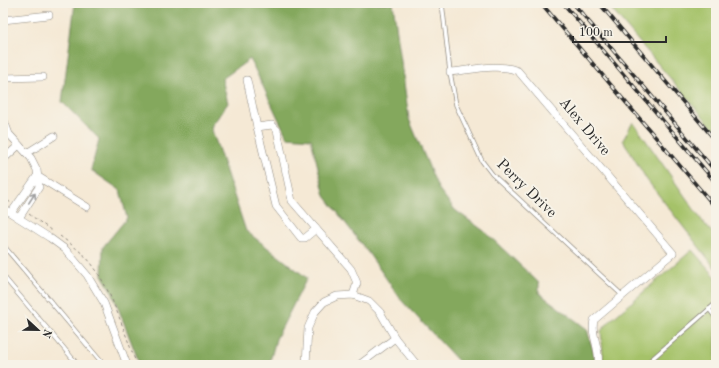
<svg xmlns="http://www.w3.org/2000/svg" width="719" height="368" viewBox="0 0 719 368" font-family="'Old Standard TT',serif">
	<style>
		.green { fill: #a5c269; stroke: #68764a }
		.forest { fill: #84a85d; stroke: #586a44 }
		.lines { fill: none; stroke-linecap: round; stroke-linejoin: round }
		.lane-casing { stroke: #908a80; stroke-width: 5 }
		.street-casing { stroke: #908a80; stroke-width: 8 }
		.path { stroke: #908a80; stroke-width: 1; stroke-dasharray: 3 3; stroke-linecap: butt }
		.lane { stroke: #fff; stroke-width: 3.5 }
		.street { stroke: #fff; stroke-width: 7 }
		.rail-casing { stroke: #2b2b2b; stroke-width: 3.5 }
		.rail { stroke: #f7f3e8; stroke-width: 2; stroke-dasharray: 6; stroke-linecap: butt }
		.oneway { stroke: #a0a0a0 }
		.labels { text-anchor: middle; dominant-baseline: central; stroke-width: 4; stroke-linejoin: round; paint-order: stroke }
		.street-label { font-size: 15px; fill: #2b2b2b; stroke: #f7f3e8 }
	</style>
	<rect width="100%" height="100%" fill="#f7f3e8"/>
	<filter id="ink" filterUnits="userSpaceOnUse"><feTurbulence type="fractalNoise" baseFrequency=".025" numOctaves="2"/><feDisplacementMap in="SourceGraphic" scale="8" xChannelSelector="R" yChannelSelector="G"/><feConvolveMatrix kernelMatrix="1 2 1 2 8 2 1 2 1" color-interpolation-filters="sRGB"/></filter>
	<filter id="wash" filterUnits="userSpaceOnUse"><feTurbulence type="fractalNoise" baseFrequency=".012" numOctaves="4" result="noise"/><feDisplacementMap in="SourceGraphic" scale="16" xChannelSelector="R" yChannelSelector="G"/><feGaussianBlur stdDeviation="0.9" result="paint"/><feColorMatrix in="noise" values="0 0 0 0 0 0 0 0 0 0 0 0 0 0 0 0 0 1.4 0 .05"/><feComposite in="paint" operator="in"/></filter>
	<g filter="url(#wash)">
		<rect width="100%" height="100%" fill="#f5e9d5"/>
		<g class="green">
			<path d="M606,3H716V132L710,125Z"/>
			<path d="M633,122L703,222L716,237V269L647,180L623,140Z"/>
			<path d="M692,250L716,277V365H602L603,355L601,331L611,320Z"/>
		</g>
		<path class="forest" d="M75,3H393L409,119L438,188L455,210L484,231L539,283V293L587,329L595,357L594,365H462L402,301L369,254L325,196L311,139L287,137L250,59L222,79L228,103L211,127L246,231L307,278L276,339L269,365H140L112,292L102,275L103,247L127,218L120,190L91,170L99,139L62,102Z"/>
	</g>
	<g filter="url(#ink)">
		<g class="lines">
			<g class="lane-casing">
				<g id="lane">
					<path d="M442,3L450,72L456,105L482,161L492,174L623,296"/>
					<path d="M3,245L104,365"/>
					<path d="M3,276L78,365"/>
					<path d="M709,309L716,318"/>
					<path d="M645,365L714,305"/>
				</g>
			</g>
			<g class="street-casing">
				<g id="street">
					<path d="M3,20L49,15"/>
					<path d="M450,72C471,70 499,63 518,71L673,253L594,320C590,335 601,349 598,365"/>
					<path d="M3,78L43,77"/>
					<path d="M247,80L257,127L272,125L277,130L292,201L351,269L357,283L353,295"/>
					<path d="M3,118L9,134L31,158L37,170L39,187L19,218"/>
					<path d="M257,127L276,206L301,238H305L316,229"/>
					<path d="M27,153L54,136"/>
					<path d="M7,156L19,145"/>
					<path d="M37,176L87,207"/>
					<path d="M3,208L50,238L65,249L87,275L104,303L127,365"/>
					<path d="M11,213L37,176"/>
					<path d="M306,365L308,328L315,312L324,302L337,296L353,295L369,301L380,312L395,338L417,365"/>
					<path d="M359,365L395,338"/>
				</g>
			</g>
			<g class="path">
				<path d="M3,197L11,203"/>
				<path d="M29,214L52,231"/>
				<path d="M60,236C72,245 85,254 94,267C114,296 124,332 137,365"/>
			</g>
			<use href="#lane" class="lane"/>
			<use href="#street" class="street"/>
			<g class="rail-casing">
				<g id="rail">
					<path d="M541,3L716,208"/>
					<path d="M563,3L716,183"/>
					<path d="M573,3L716,172"/>
					<path d="M599,3L716,141"/>
				</g>
			</g>
			<use href="#rail" class="rail"/>
		</g>
		<defs><path id="oneway-shaft" d="M-6 0H5M1.5-3L5.5 0L1.5 3" fill="none" stroke-width="1.6" stroke-linecap="round" stroke-linejoin="round"/></defs>
		<use class="oneway" href="#oneway-shaft" transform="translate(32 198) rotate(-57)"/>
	</g>
	<g class="labels">
		<g class="street-label">
			<text transform="translate(584 127) rotate(50)">Alex Drive</text>
			<text transform="translate(526 189) rotate(44)">Perry Drive</text>
		</g>
	</g>
	<rect width="719" height="368" fill="none" stroke="#f7f3e8" stroke-width="16"/>
	<g transform="translate(38 330) rotate(112)" stroke="#f7f3e8" stroke-width="3" paint-order="stroke">
	<path d="M0-3L7 15L0 10L-7 15Z" fill="#2b2b2b"/>
	<text y="-6" font-size="11" font-weight="bold" text-anchor="middle" fill="#2b2b2b">N</text>
	</g>
	<path d="M573 36v6h93v-6" fill="none" stroke="#2b2b2b" stroke-width="2"/>
	<text x="579" y="36" font-size="12" fill="#2b2b2b" stroke="#f7f3e8" stroke-width="3" paint-order="stroke">100 m</text>
</svg>
